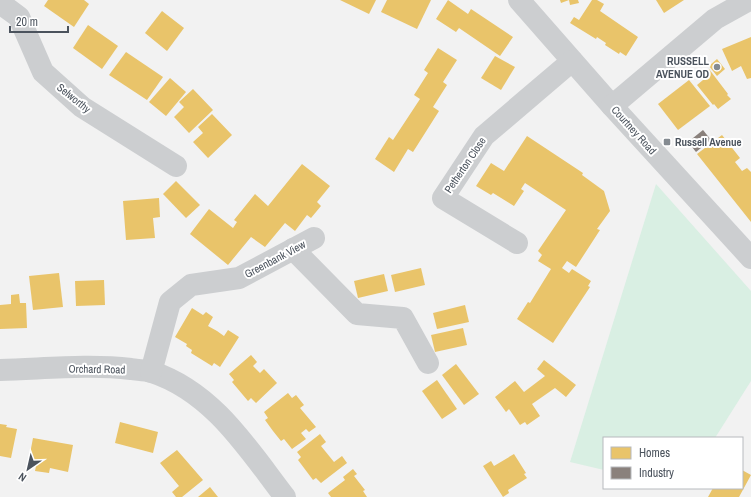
<svg xmlns="http://www.w3.org/2000/svg" width="751" height="497" viewBox="0 0 751 497" font-family="'Archivo Narrow',sans-serif">
	<style>
		.green { fill: #d9efe3 }
		.homes { fill: #e9c46a }
		.industry { fill: #8a817c }
		.lines { fill: none; stroke-linecap: round; stroke-linejoin: round }
		.minor { stroke: #ccced0; stroke-width: 22 }
		.poi-dot { fill: #858b91; stroke: #fff; stroke-width: 1.5 }
		.labels { text-anchor: middle; dominant-baseline: central; stroke-width: 4; stroke-linejoin: round; paint-order: stroke }
		.poi-label { font-size: 11px; font-weight: bold; fill: #4b535d; stroke: #fff; text-anchor: end }
		.street-label { font-size: 11px; fill: #4b535d; stroke: #fff }
	</style>
	<rect width="100%" height="100%" fill="#f2f2f2"/>
	<path class="green" d="M656,184L751,291V381L715,438H604V470L570,462Z"/>
	<g class="homes">
		<path d="M48,0H84L89,4L74,27L44,6Z"/>
		<path d="M340,0H376L369,14Z"/>
		<path d="M387,0H431L417,29L381,12Z"/>
		<path d="M448,0L468,14L471,9L513,37L500,56L459,28L456,32L436,19Z"/>
		<path d="M560,0H578L579,3L570,5L569,0L561,3Z"/>
		<path d="M592,0H597L604,4L600,11L638,37L626,56L620,52L619,54L605,45L606,43L597,37L596,39L570,23L574,17L579,20Z"/>
		<path d="M656,0H684L664,13Z"/>
		<path d="M162,11L184,28L167,51L145,33Z"/>
		<path d="M88,25L118,46L102,69L73,48Z"/>
		<path d="M751,37V78L747,79L741,66L732,71L722,49Z"/>
		<path d="M438,48L457,60L443,82L447,85L433,107L439,111L413,152L408,149L394,172L375,159L389,137L393,140L420,99L414,95L428,73L424,70Z"/>
		<path d="M126,52L163,77L147,100L109,75Z"/>
		<path d="M495,56L515,67L501,90L481,78Z"/>
		<path d="M717,59L725,69L717,76L709,66Z"/>
		<path d="M709,69L728,94L727,95L731,99L718,109L714,104L713,105L697,85L703,80L700,76Z"/>
		<path d="M170,78L186,92L166,116L149,102Z"/>
		<path d="M689,80L710,106L678,130L658,104Z"/>
		<path d="M193,89L213,110L189,133L174,117L184,107L179,102Z"/>
		<path d="M212,114L232,135L208,158L193,142L203,133L198,127Z"/>
		<path d="M722,135L740,158L735,162L742,171L747,168L751,172V222L697,154Z"/>
		<path d="M527,136L583,173L582,175L604,191L610,211L597,229L600,230L576,267L567,261L562,268L569,273L572,269L591,281L588,286L590,287L553,343L517,319L528,302L530,303L551,269L538,261L542,255L538,251L566,210L525,183L521,189L524,191L514,206L493,193L491,195L476,186L491,163L504,171Z"/>
		<path d="M302,164L330,186L317,202L321,206L311,218L307,215L295,231L285,223L265,247L251,237L228,265L190,234L209,209L233,228L237,222L234,220L255,194L268,206Z"/>
		<path d="M176,181L200,205L186,218L163,194Z"/>
		<path d="M159,198L160,217L153,218L155,238L126,240L123,201Z"/>
		<path d="M421,268L425,285L395,292L391,275Z"/>
		<path d="M59,273L63,307L33,310L29,276Z"/>
		<path d="M384,274L388,291L358,298L354,281Z"/>
		<path d="M104,280L105,305L76,306L75,281Z"/>
		<path d="M19,294L20,303H26L27,328L0,329V305L11,304V295Z"/>
		<path d="M465,305L469,322L437,329L433,313Z"/>
		<path d="M192,308L203,315L206,312L213,317L208,326L217,331L224,336L228,330L239,337L220,367L214,363L212,366L191,353L192,350L186,346L187,344L175,337Z"/>
		<path d="M463,328L467,345L435,352L431,335Z"/>
		<path d="M251,355L257,362L253,366L260,373L264,369L277,383L256,403L251,398L248,401L232,382L234,380L229,374Z"/>
		<path d="M544,360L576,385L566,397L555,388L532,404L540,416L527,425L525,422L520,425L509,409L506,412L495,397L515,381L524,392L545,376L537,369Z"/>
		<path d="M456,364L479,394L464,405L442,375Z"/>
		<path d="M437,380L457,409L442,419L422,391Z"/>
		<path d="M288,393L292,398L296,395L304,405L300,408L316,427L309,432L306,429L301,433L306,439L292,449L284,439L281,441L273,431L265,420L268,418L264,412Z"/>
		<path d="M120,422L158,432L153,453L115,443Z"/>
		<path d="M0,424L7,425L6,427L17,429L11,458L0,456Z"/>
		<path d="M320,434L326,442L321,446L334,462L342,456L347,463L321,483L316,478L313,480L298,460L301,457L297,452Z"/>
		<path d="M33,438L73,445L68,472L50,468L49,473L35,471L36,466L28,464Z"/>
		<path d="M177,450L203,480L182,497H176L172,492L179,486L160,463Z"/>
		<path d="M514,454L526,473L524,474L527,478L508,490L509,493L503,497L483,466L491,461L494,466Z"/>
		<path d="M353,469L357,474L354,476L365,490L363,491L367,497H331L328,493L345,480L343,477Z"/>
		<path d="M742,470L751,475L739,497H708L713,488H742Z"/>
		<path d="M210,487L218,497H198Z"/>
	</g>
	<path class="industry" d="M703,130L711,140L696,152L688,142Z"/>
	<g class="lines">
		<g class="minor">
			<path d="M519,0L612,106L751,258"/>
			<path d="M0,3L19,17L43,72L82,107L176,166"/>
			<path d="M612,106L715,19L749,0"/>
			<path d="M517,243L443,198L484,136L572,61"/>
			<path d="M293,249L357,314L403,318L428,363"/>
			<path d="M0,370C43,369 88,364 131,369C137,370 145,370 152,372C213,392 248,449 285,497"/>
			<path d="M151,372L170,302L191,285L239,278L314,238"/>
		</g>
	</g>
	<g class="poi-dot">
		<circle cx="717" cy="67" r="4"/>
		<rect x="663" y="138" width="8" height="8" rx="2"/>
	</g>
	<g class="labels">
		<g class="poi-label">
			<text x="709" y="61">RUSSELL<tspan x="709" dy="13">AVENUE OD</tspan></text>
			<text x="675" y="142" text-anchor="start">Russell Avenue</text>
		</g>
		<g class="street-label">
			<text transform="translate(74 98) rotate(39)">Selworthy</text>
			<text transform="translate(634 130) rotate(48)">Courtney Road</text>
			<text transform="translate(465 165) rotate(-56)">Petherton Close</text>
			<text transform="translate(275 259) rotate(-28)">Greenbank View</text>
			<text transform="translate(97 369) rotate(1)">Orchard Road</text>
		</g>
	</g>
	<rect x="603" y="437" width="140" height="52" fill="#ffffff" stroke="#b7babe"/>
	<rect x="611" y="447" width="20" height="12" fill="#e9c46a" stroke="#b7babe"/>
	<text x="639" y="457" font-size="12" fill="#4b535d">Homes</text>
	<rect x="611" y="467" width="20" height="12" fill="#8a817c" stroke="#b7babe"/>
	<text x="639" y="477" font-size="12" fill="#4b535d">Industry</text>
	<g transform="translate(28 469) rotate(214)" stroke="#ffffff" stroke-width="3" paint-order="stroke">
	<path d="M0-3L7 15L0 10L-7 15Z" fill="#4b535d"/>
	<text y="-6" font-size="11" font-weight="bold" text-anchor="middle" fill="#4b535d">N</text>
	</g>
	<path d="M10 26v6h58v-6" fill="none" stroke="#4b535d" stroke-width="2"/>
	<text x="16" y="26" font-size="12" fill="#4b535d" stroke="#ffffff" stroke-width="3" paint-order="stroke">20 m</text>
</svg>
